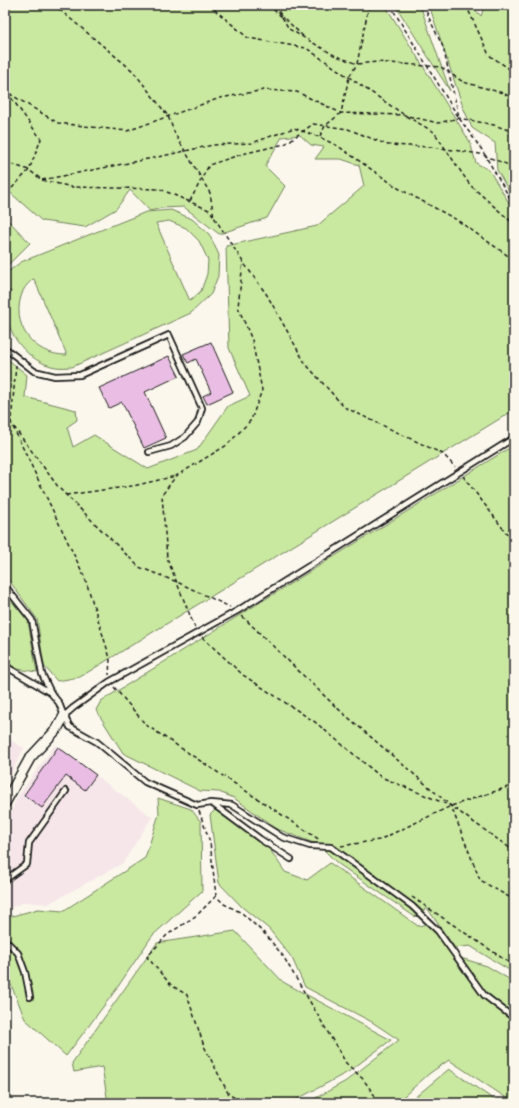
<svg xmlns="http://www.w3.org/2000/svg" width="519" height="1108" viewBox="0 0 519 1108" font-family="Caveat,sans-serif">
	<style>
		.built { fill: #f6e6ea }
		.green { fill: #c9e8a0; stroke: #72825e; fill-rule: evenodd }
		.building { fill: #eabee4; stroke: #1c1c1c }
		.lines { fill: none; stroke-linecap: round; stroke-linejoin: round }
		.lane-casing { stroke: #1c1c1c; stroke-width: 8 }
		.street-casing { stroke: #1c1c1c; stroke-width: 12 }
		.path { stroke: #1c1c1c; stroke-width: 1.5; stroke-dasharray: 4 3; stroke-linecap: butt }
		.lane { stroke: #fbf7ec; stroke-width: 4.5 }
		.street { stroke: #fbf7ec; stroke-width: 9 }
	</style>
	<rect width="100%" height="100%" fill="#fbf7ec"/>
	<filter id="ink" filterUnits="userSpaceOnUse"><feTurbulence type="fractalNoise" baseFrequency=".025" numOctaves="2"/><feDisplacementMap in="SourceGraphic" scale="8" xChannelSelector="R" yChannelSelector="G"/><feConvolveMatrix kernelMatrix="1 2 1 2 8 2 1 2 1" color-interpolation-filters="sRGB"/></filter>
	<g filter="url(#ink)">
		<g class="built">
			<path d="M5,737L24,748L5,787Z"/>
			<path d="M55,745L152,817L123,863L48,904L25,902L5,910V823L18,796Z"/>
		</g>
		<g class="green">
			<path d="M5,5H385L470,142L476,163L489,170L514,211V410L80,677L57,681L44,666L37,619L5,575V357L27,375L25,397L76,410L77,420L67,427L73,447L94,435L148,469L197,450L228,406L250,396L229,348L226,246L317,226L364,186L359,165L341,159H315L324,147L311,145L300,135L282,137L265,166L285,186L267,218L219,234L184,207L162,208L150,211L130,190L116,209L85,227L42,221L5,188Z"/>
			<path d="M395,5H420L450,91Z"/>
			<path d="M429,5H471L481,16L484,7L483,5H514V200L497,170L495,143L472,128L463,107Z"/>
			<path d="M171,210L192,219L209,234L219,255L218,276L211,294L191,313L72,367C67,367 61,368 56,367C29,363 4,334 7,305C8,301 10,295 11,291L5,292V274L21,262L146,212ZM169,221L186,228L199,241L208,260L207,274L201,291L190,301L156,223ZM33,279H34L67,355C33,356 9,323 23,291C25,286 30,282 33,279Z"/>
			<path d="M5,217L30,243L5,268Z"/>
			<path d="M514,445V973L470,946L455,948L427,908L415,917L337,863L319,845L277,829L234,798L219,792L200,791L123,753L96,710L101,701Z"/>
			<path d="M5,593L28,621L37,672L17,669L5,661V629L7,626L5,622Z"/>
			<path d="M158,798L191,809L201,822L202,891L152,936L115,991L66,1056L25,1019L5,970V918L38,909L63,911L145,858L159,814Z"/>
			<path d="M215,810L269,848L285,872L307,880L330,863L418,926L428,924L454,956L487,966L514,982V1103L449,1060L430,1073L396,1103H307L346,1081L399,1040L372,1022L305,987L292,958L269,929L242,907L219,883L210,815Z"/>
			<path d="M235,931L283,982L391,1040L348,1072L290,1103H108L102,1067L74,1072L72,1063L157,943Z"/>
			<path d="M449,1069L499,1103H408Z"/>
		</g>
		<g class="building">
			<path d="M211,342L233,392L207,404L203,396L211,392L196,359L188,363L183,354Z"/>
			<path d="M169,356L179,376L145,392L166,438L144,448L122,402L109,408L99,388Z"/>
			<path d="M58,747L96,775L85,790L66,776L42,808L24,795Z"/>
		</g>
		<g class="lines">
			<g class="lane-casing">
				<g id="lane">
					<path d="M5,348L34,371L55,376L80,375L169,335L202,408L198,422L185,437L171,446L149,452"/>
					<path d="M5,586L32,620L42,674L51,693L59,703L64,716L70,727L97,742L145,782L197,805L211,803L232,805L282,837L310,846L331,847L412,906L438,931L484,995L514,1018"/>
					<path d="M5,666L51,693"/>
					<path d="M64,716L73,708L109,682L237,611L514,438"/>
					<path d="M213,804L260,839L291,859"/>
					<path d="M5,880L27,864L29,843L66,791"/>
					<path d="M5,940L18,953L25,972L30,997"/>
				</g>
			</g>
			<g class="street-casing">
				<path id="street" d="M5,803L30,758L57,729L64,716"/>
			</g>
			<g class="path">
				<path d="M54,5L133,71L168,116L175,134L210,193L214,217L243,262L267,295L305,363L344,407L443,454L455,467"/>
				<path d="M209,5L248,38L306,48L403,114"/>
				<path d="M268,5L282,17"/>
				<path d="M275,5L289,29L334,55L357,64L377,62L441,67L463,82L503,93L514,99"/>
				<path d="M390,5L459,118L482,150L514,205"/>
				<path d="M424,5L429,18L443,47L459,117"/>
				<path d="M466,5L489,55L514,72"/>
				<path d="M285,19L304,37"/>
				<path d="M5,88L10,94L58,123L127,131L220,98L264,90L297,92L341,113L404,115L438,123L459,118L494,125L514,132"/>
				<path d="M406,116L434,132L470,185L514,224"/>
				<path d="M320,136L325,126L341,113L349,77L357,64L369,5"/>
				<path d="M5,162L29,170L42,180L72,187L160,189L209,210L214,216"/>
				<path d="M42,180L153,158L213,145L252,143L294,128L319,137L338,146L398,188L457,220L514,260"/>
				<path d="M5,190L12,188L29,170L41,139L10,96"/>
				<path d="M190,201L209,165L242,154L285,144L313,124L348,129L388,145L432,147L480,154L514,167"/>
				<path d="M5,335L8,343"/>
				<path d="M16,365L11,423L59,488L139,567L177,582L230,607"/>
				<path d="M5,413L12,424"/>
				<path d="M13,427L85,578L110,658L109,675"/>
				<path d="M463,476L514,543"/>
				<path d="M66,495L133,486L176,476"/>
				<path d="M242,616L336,707L451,806L480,880L514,900"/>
				<path d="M195,628L167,558L162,495L176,476L227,445L251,420L262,390L252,340L238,307L243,262"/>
				<path d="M202,637L243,675L315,722L381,777L451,806L514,851"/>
				<path d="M114,687L146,725L320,840"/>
				<path d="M199,811L210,842L216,896L224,904L242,913L266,935L283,956L346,1063L363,1079L380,1103"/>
				<path d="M341,846L379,840L451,806L514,785"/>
				<path d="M216,896L197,915L167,935L147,957L171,985L187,995L204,1046L228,1093L241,1103"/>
				<path d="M412,897L514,966"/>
			</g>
			<use href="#lane" class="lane"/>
			<use href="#street" class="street"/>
		</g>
	</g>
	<rect width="519" height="1108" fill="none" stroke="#fbf7ec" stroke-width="20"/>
	<rect x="10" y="10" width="499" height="1088" fill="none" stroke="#1c1c1c" stroke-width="1.5" filter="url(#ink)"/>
</svg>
